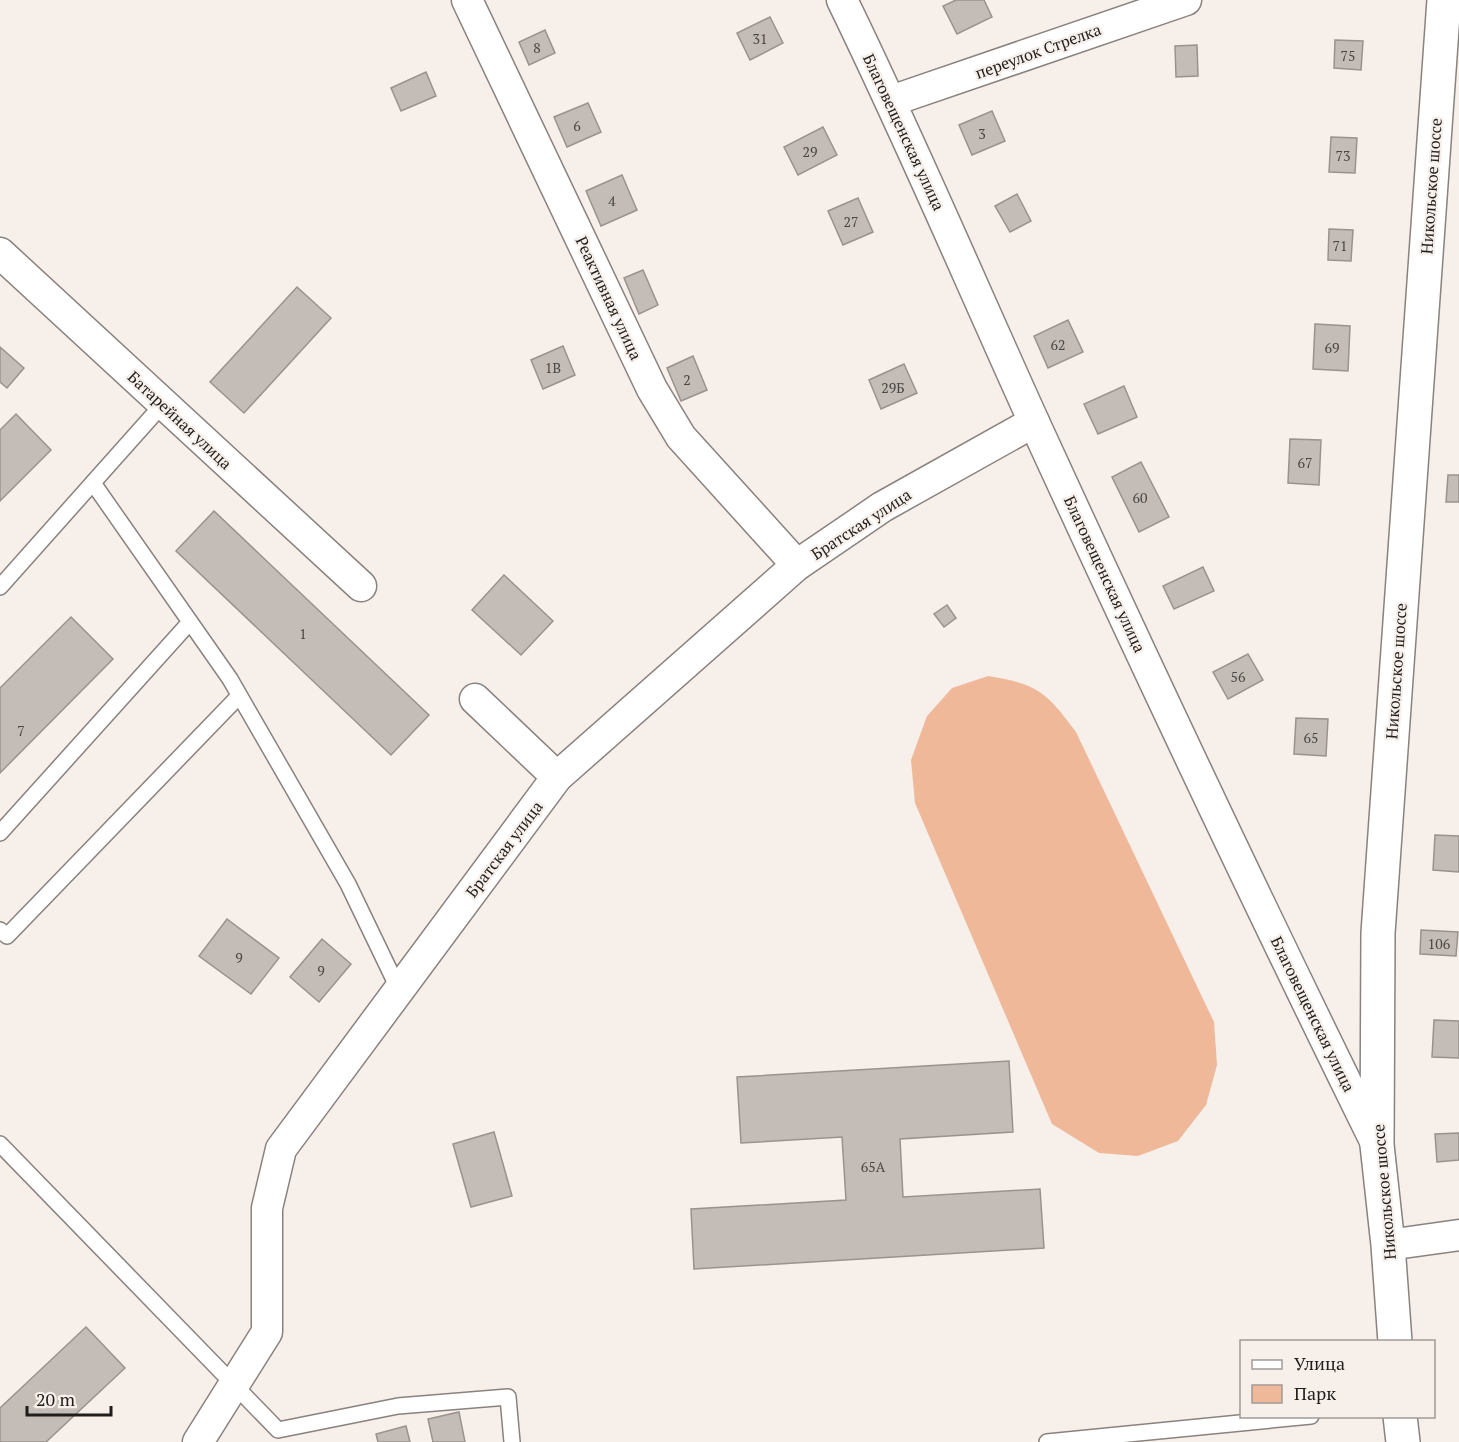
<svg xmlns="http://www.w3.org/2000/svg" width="1459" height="1442" viewBox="0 0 1459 1442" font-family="'PT Serif',serif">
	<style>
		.green { fill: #efb999 }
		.building { fill: #c3bcb7; stroke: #9a928e; stroke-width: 1.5 }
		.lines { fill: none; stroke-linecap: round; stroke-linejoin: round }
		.service-casing { stroke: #89827e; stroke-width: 18 }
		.minor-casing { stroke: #89827e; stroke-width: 33 }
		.tertiary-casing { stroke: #89827e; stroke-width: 36 }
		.service { stroke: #fff; stroke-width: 15 }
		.minor { stroke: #fff; stroke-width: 30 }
		.tertiary { stroke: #fff; stroke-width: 33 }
		.labels { text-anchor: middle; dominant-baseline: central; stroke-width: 4.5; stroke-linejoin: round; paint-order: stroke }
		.number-label { font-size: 14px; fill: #494643 }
		.street-label { font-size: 16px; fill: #201e1c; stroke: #f7efea }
	</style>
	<rect width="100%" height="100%" fill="#f7efea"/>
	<path class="green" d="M988,676C1038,684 1046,692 1076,732L1214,1022L1217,1065L1206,1105L1178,1141L1138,1156L1099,1153L1052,1124L915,803L911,760L927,716L952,688Z"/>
	<g class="building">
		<path d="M956,0H984L992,17L957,34L943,6Z"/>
		<path d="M770,17L783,43L750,60L737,33Z"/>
		<path d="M545,30L555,53L529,65L519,42Z"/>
		<path d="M1335,40L1363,41L1361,70L1334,68Z"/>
		<path d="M1197,45L1198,76L1176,77L1175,46Z"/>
		<path d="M426,72L436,96L401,111L391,88Z"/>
		<path d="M588,103L601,132L567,147L554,117Z"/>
		<path d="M992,111L1005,141L972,155L959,125Z"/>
		<path d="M823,127L837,155L798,175L784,147Z"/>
		<path d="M1331,137L1357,138L1355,173L1329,172Z"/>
		<path d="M622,175L637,210L601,226L586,191Z"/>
		<path d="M1017,194L1031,221L1010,232L995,206Z"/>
		<path d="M858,198L873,232L843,245L828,211Z"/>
		<path d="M1329,229L1353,230L1351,261L1328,260Z"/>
		<path d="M643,270L658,305L639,314L624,278Z"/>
		<path d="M297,287L331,318L244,413L210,382Z"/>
		<path d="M1068,320L1083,352L1048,368L1034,336Z"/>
		<path d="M1315,324L1350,326L1348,371L1313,369Z"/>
		<path d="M563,346L575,375L543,389L531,360Z"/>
		<path d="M0,347L24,368L7,388L0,382Z"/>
		<path d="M693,356L707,390L681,401L667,368Z"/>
		<path d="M904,364L917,393L881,409L869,380Z"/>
		<path d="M1124,386L1137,417L1098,434L1084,404Z"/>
		<path d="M16,414L51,450L0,501V430Z"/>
		<path d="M1290,439L1321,440L1319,485L1288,483Z"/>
		<path d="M1141,462L1169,517L1139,532L1112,477Z"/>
		<path d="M1448,475H1459V502H1446Z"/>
		<path d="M214,511L429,715L391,755L176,551Z"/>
		<path d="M1203,567L1214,591L1174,609L1163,586Z"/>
		<path d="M504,575L553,621L521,655L472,610Z"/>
		<path d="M947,605L956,618L944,627L934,614Z"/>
		<path d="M71,617L113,659L0,773V688Z"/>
		<path d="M1248,654L1263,680L1228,699L1213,672Z"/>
		<path d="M1296,718L1328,719L1326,756L1294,754Z"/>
		<path d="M1435,835L1459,836V872L1433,870Z"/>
		<path d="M227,919L279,958L251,994L199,956Z"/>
		<path d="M1421,930L1458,932L1456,956L1420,954Z"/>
		<path d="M322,939L351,964L319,1002L290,977Z"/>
		<path d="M1434,1020L1459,1021V1058L1432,1057Z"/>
		<path d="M1009,1061L1013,1132L900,1139L903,1197L1040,1189L1044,1248L694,1269L691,1209L846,1200L842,1137L741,1143L737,1077Z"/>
		<path d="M494,1132L512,1196L471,1207L453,1144Z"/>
		<path d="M1459,1133V1160L1437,1162L1435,1134Z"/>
		<path d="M86,1327L125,1368L46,1442H0V1408Z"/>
		<path d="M459,1412L465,1442H433L428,1419Z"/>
		<path d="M406,1426L410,1442H378L376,1434Z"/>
	</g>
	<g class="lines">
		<g class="service-casing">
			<g id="service">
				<path d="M93,483L230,679L348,884L399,990"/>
				<path d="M0,587L163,404"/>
				<path d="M0,833L190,622"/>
				<path d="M0,930L7,936L239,696"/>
				<path d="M0,1144L278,1430L398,1406L508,1397L512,1442"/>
				<path d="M1047,1442L1311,1416"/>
			</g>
		</g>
		<g class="minor-casing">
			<g id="minor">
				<path d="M467,0L652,389L681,437L797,565"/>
				<path d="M842,0C910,139 970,281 1034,422C1145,664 1259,906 1377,1145"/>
				<path d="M891,101L1186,0"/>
				<path d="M0,253L361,586"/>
				<path d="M475,699L557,777"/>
				<path d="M1388,1245L1459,1235"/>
				<path d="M198,1442L267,1332V1208L281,1149L557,777L797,565L882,507L1034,422"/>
			</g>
		</g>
		<g class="tertiary-casing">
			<g id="tertiary">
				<path d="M1395,1342L1388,1245L1377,1145L1378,933L1444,0"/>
				<path d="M1400,1416L1403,1442"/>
			</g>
		</g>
		<use href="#service" class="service"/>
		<use href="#minor" class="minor"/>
		<use href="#tertiary" class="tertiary"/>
	</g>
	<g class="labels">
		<g class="number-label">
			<text x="760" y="38">31</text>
			<text x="537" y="47">8</text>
			<text x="1348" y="55">75</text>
			<text x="577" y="125">6</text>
			<text x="982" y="133">3</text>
			<text x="810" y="151">29</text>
			<text x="1343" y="155">73</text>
			<text x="612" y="200">4</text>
			<text x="851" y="221">27</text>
			<text x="1340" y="245">71</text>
			<text x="1058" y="344">62</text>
			<text x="1332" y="347">69</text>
			<text x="553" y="367">1В</text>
			<text x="687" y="379">2</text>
			<text x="893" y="387">29Б</text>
			<text x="1305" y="462">67</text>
			<text x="1140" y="497">60</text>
			<text x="303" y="633">1</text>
			<text x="1238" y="676">56</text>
			<text x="21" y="730">7</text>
			<text x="1311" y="737">65</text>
			<text x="1439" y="943">106</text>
			<text x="239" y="957">9</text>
			<text x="321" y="970">9</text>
			<text x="873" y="1166">65А</text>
		</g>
		<g class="street-label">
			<text transform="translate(1038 51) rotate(-20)">переулок Стрелка</text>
			<text transform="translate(904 132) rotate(65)">Благовещенская улица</text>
			<text transform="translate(1431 186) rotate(-86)">Никольское шоссе</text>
			<text transform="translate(609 298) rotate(65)">Реактивная улица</text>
			<text transform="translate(180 420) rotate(43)">Батарейная улица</text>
			<text transform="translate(861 524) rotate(-33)">Братская улица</text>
			<text transform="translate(1105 574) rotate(65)">Благовещенская улица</text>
			<text transform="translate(1396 671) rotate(-86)">Никольское шоссе</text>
			<text transform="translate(504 849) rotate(-53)">Братская улица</text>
			<text transform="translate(1313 1014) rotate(64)">Благовещенская улица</text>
			<text transform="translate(1384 1192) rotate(-95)">Никольское шоссе</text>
		</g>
	</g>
	<rect x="1240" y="1340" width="195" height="78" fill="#f7efea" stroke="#a19b98" stroke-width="1.5"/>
	<rect x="1252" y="1360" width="30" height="9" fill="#ffffff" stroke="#a19b98" stroke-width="1.5"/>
	<text x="1294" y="1370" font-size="18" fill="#201e1c">Улица</text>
	<rect x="1252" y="1385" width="30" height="18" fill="#efb999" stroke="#a19b98" stroke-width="1.5"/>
	<text x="1294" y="1400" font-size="18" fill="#201e1c">Парк</text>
	<path d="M27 1406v9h84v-9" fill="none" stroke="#201e1c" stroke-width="3"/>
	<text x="36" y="1406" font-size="18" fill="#201e1c" stroke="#f7efea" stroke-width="4.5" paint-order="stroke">20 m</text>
</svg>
